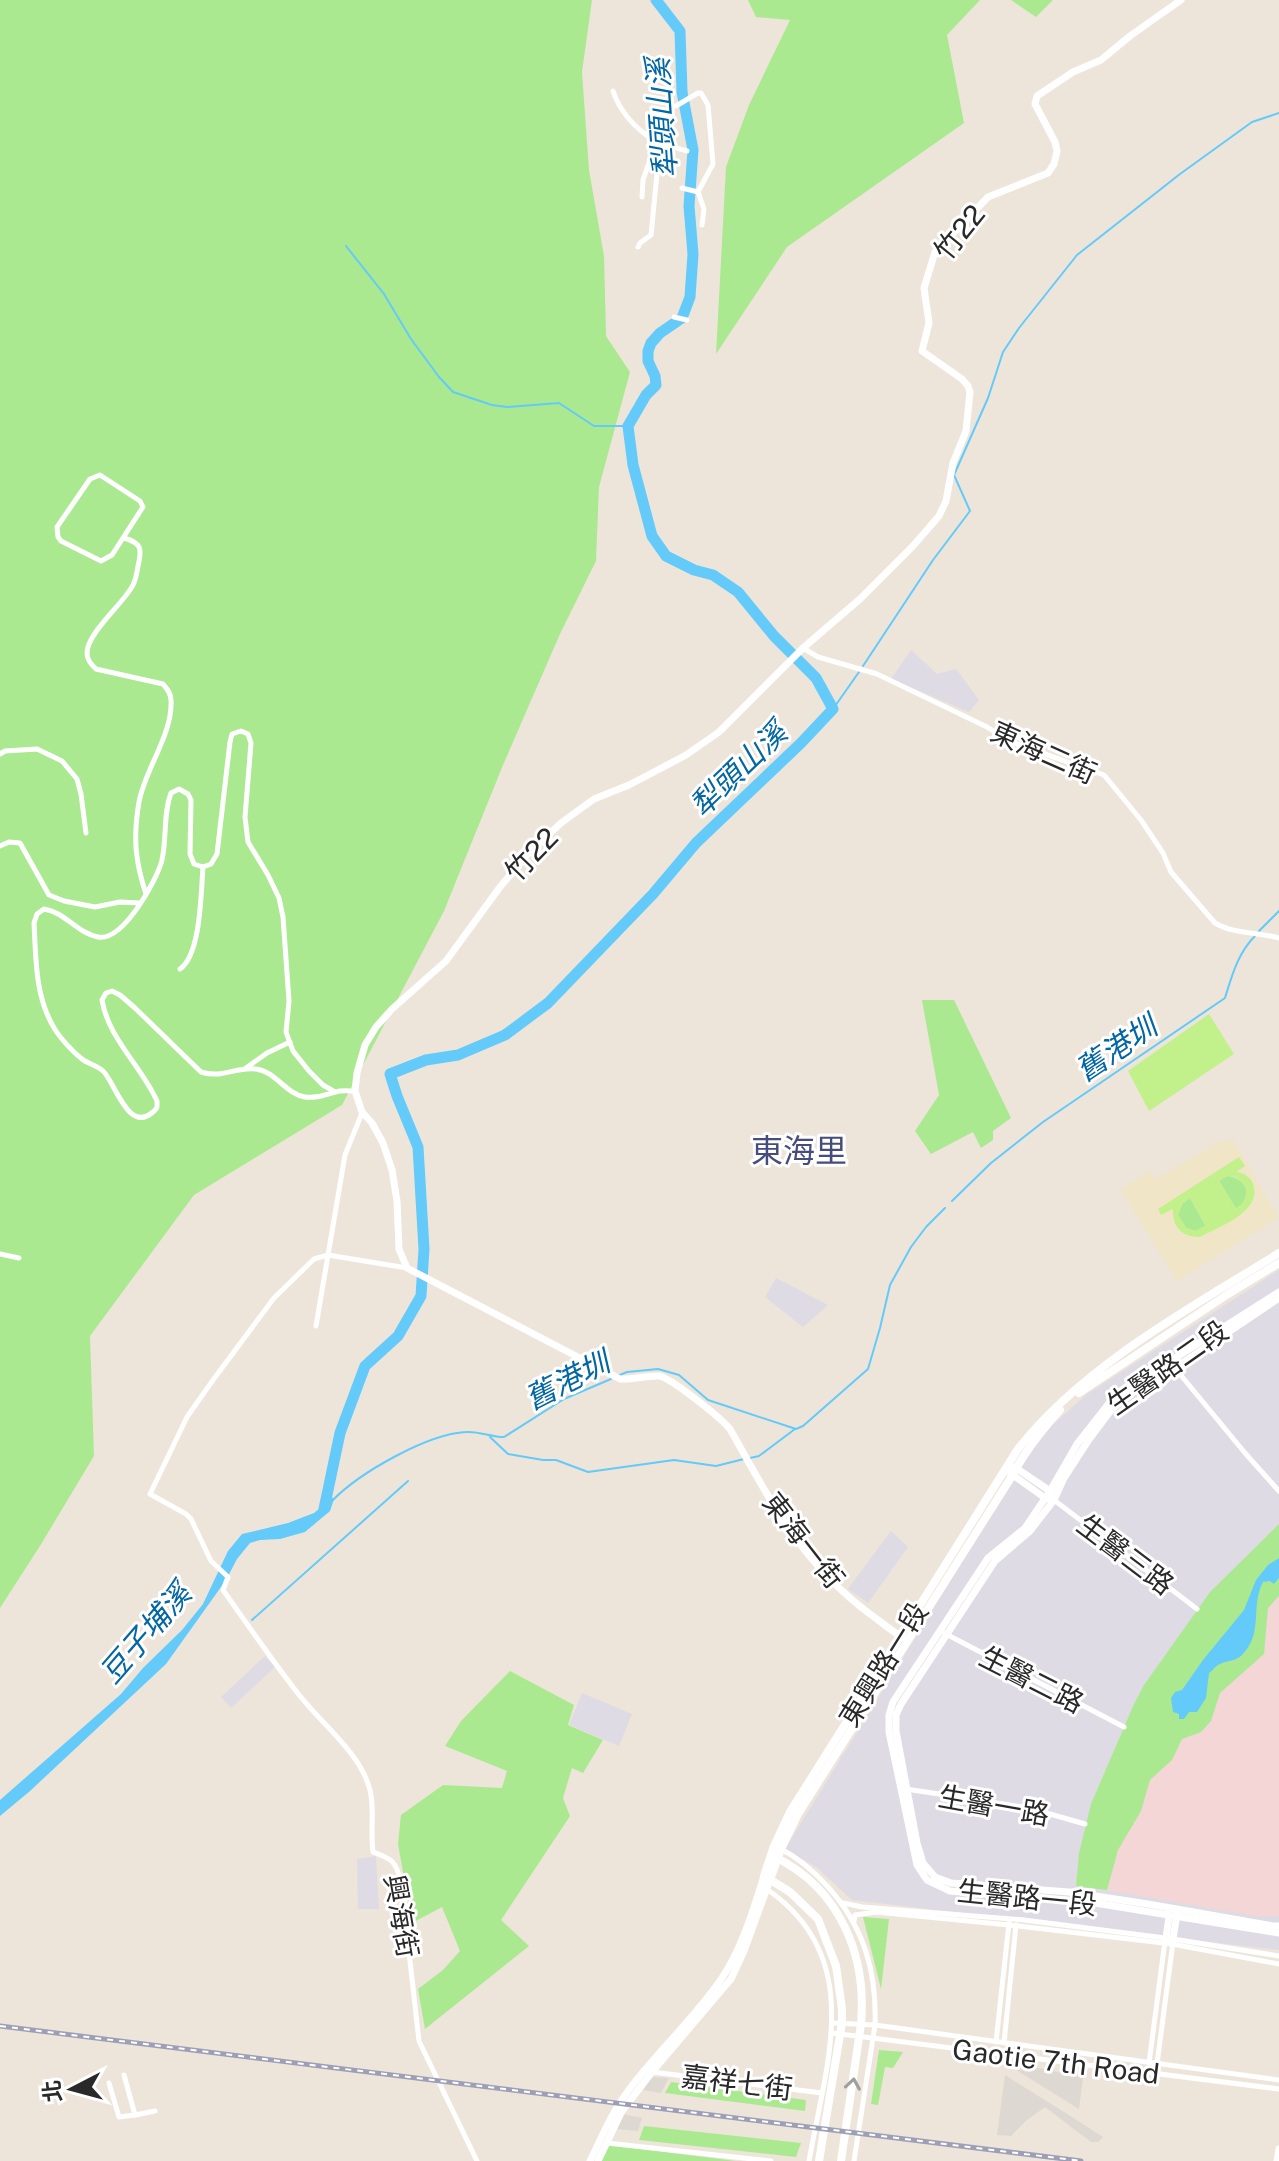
<svg xmlns="http://www.w3.org/2000/svg" width="1279" height="2161" viewBox="0 0 1279 2161" font-family="'Public Sans','Noto Sans TC',sans-serif">
	<style>
		.industrial { fill: #dedbe4 }
		.education { fill: #f0e5c7 }
		.medical { fill: #f5d6d6 }
		.green { fill: #abe991 }
		.pitch { fill: #c2f18b; fill-rule: evenodd }
		.plaza { fill: #ddd8d1 }
		.water { fill: #63caf9 }
		.lines { fill: none; stroke-linecap: round; stroke-linejoin: round }
		.stream { stroke: #63caf9; stroke-width: 2 }
		.river { stroke: #63caf9; stroke-width: 11 }
		.minor { stroke: #fff; stroke-width: 5 }
		.tertiary { stroke: #fff; stroke-width: 7 }
		.secondary { stroke: #fff; stroke-width: 8 }
		.rail-casing { stroke: #9c9fb5; stroke-width: 5 }
		.rail { stroke: #fff; stroke-width: 2; stroke-dasharray: 6; stroke-linecap: butt }
		.oneway { stroke: #9f9f9f }
		.labels { text-anchor: middle; dominant-baseline: central; stroke-width: 6; stroke-linejoin: round; paint-order: stroke }
		.street-label { font-size: 28px; fill: #292929; stroke: #fff }
		.water-label { font-size: 30px; font-style: italic; fill: #0266a5; stroke: #fff }
		.quarter-label { font-size: 32px; fill: #464d7e; stroke: #fff }
	</style>
	<rect width="100%" height="100%" fill="#ede5da"/>
	<g class="industrial">
		<path d="M911,650L937,674L956,669L979,700L969,712L891,679Z"/>
		<path d="M1279,1270V1950L852,1900L816,1867L785,1849L841,1758L840,1756L843,1755L1039,1437L1087,1394Z"/>
		<path d="M776,1278L828,1305L803,1327L765,1297Z"/>
		<path d="M891,1531L908,1547L868,1603L848,1589Z"/>
		<path d="M265,1656L275,1667L231,1708L221,1697Z"/>
		<path d="M582,1693L632,1714L619,1746L569,1725Z"/>
		<path d="M376,1856L379,1909H358L357,1859Z"/>
	</g>
	<path class="education" d="M1232,1138L1279,1218L1177,1281L1120,1189L1150,1171L1155,1180L1221,1140L1224,1143Z"/>
	<path class="medical" d="M1279,1596V1916H1256L1107,1890L1118,1850L1141,1811L1150,1780L1172,1760L1182,1739L1201,1732L1211,1721L1220,1693L1264,1654L1268,1608Z"/>
	<g class="green">
		<path d="M0,0H592L582,72L589,170L604,256L606,336L630,372L599,487L596,561L560,634L503,765L444,911L342,1105L194,1195L90,1336L94,1456L40,1546L0,1608Z"/>
		<path d="M748,0H980L947,35L964,123L787,247L716,354L726,167L749,105L790,20L756,17Z"/>
		<path d="M1011,0H1053L1036,17Z"/>
		<path d="M922,1000H954L1011,1118L993,1131V1140L981,1148L973,1132L931,1154L915,1131L939,1095Z"/>
		<path d="M1227,1176C1247,1178 1255,1198 1236,1209L1219,1181Z"/>
		<path d="M1190,1198L1206,1226L1195,1231L1186,1228L1178,1215L1182,1204Z"/>
		<path d="M1279,1524V1596L1268,1608L1264,1654L1220,1693L1211,1721L1201,1732L1182,1739L1172,1760L1150,1780L1141,1811L1118,1850L1107,1890L1076,1886L1079,1853L1091,1804L1134,1704L1144,1685L1210,1592Z"/>
		<path d="M510,1671L574,1705L568,1725L603,1740L583,1773L572,1768L563,1798L570,1816L501,1920L529,1946L425,2029L418,1989L443,1970L460,1951L442,1907L412,1923L398,1844L401,1815L443,1785L502,1788L507,1771L445,1746L461,1721Z"/>
		<path d="M863,1917L889,1919L881,1989Z"/>
		<path d="M879,2050L903,2052L893,2068L885,2067L878,2105L871,2104Z"/>
		<path d="M671,2082L806,2100L805,2111L665,2093Z"/>
		<path d="M644,2126L801,2143L796,2157L639,2140Z"/>
		<path d="M608,2145L736,2161H601Z"/>
	</g>
	<g class="pitch">
		<path d="M1209,1014L1234,1054L1149,1111L1128,1071Z"/>
		<path d="M1239,1157L1245,1166L1236,1172C1245,1173 1253,1178 1254,1188C1259,1213 1218,1227 1200,1237C1182,1237 1172,1227 1173,1209L1161,1215L1158,1209ZM1227,1176L1236,1177L1246,1187C1247,1196 1244,1204 1236,1208L1219,1181ZM1190,1198L1206,1225L1195,1231L1186,1228L1178,1215L1182,1204Z"/>
	</g>
	<g class="plaza">
		<path d="M1008,2062L1083,2077L1079,2109L1008,2065Z"/>
		<path d="M1005,2075L1072,2117L1103,2137L1098,2142H1091L1045,2107L1027,2120L1011,2136L997,2135Z"/>
		<path d="M651,2077L669,2078L661,2093L643,2090Z"/>
		<path d="M622,2114L642,2118L638,2131L616,2129Z"/>
	</g>
	<g class="water">
		<path d="M330,1496L334,1499L330,1511L305,1532L280,1539L260,1540L250,1543L237,1559L226,1580L166,1664L30,1791L0,1816V1800L121,1694L143,1668L182,1630L203,1604L228,1551L242,1534L288,1523L314,1513L320,1508L321,1501Z"/>
		<path d="M1279,1558V1578L1274,1584L1270,1581L1263,1582C1250,1606 1264,1633 1242,1655C1235,1662 1226,1660 1218,1665C1215,1667 1212,1671 1209,1673L1206,1698L1197,1712H1189L1184,1719H1179V1714L1173,1712L1171,1698L1175,1692L1182,1690L1203,1660L1244,1610L1256,1580L1268,1565Z"/>
	</g>
	<g class="lines">
		<g class="stream">
			<path d="M346,246L384,294L411,339L439,377L453,392L492,405L507,407L559,403L594,426H628"/>
			<path d="M863,666L933,560L970,511L954,475L988,398L1003,352L1019,328L1077,255L1180,174L1252,122L1279,113"/>
			<path d="M833,709L859,672"/>
			<path d="M1259,931L1279,911"/>
			<path d="M952,1201L991,1163L1043,1122L1225,998C1232,975 1238,953 1255,936"/>
			<path d="M620,1375L627,1372L658,1369L679,1375L708,1400L796,1429L803,1426L868,1369L880,1328L890,1285L911,1247L926,1227L945,1208"/>
			<path d="M490,1437L508,1454L543,1460H556L588,1472L674,1460L716,1466L744,1459"/>
			<path d="M750,1458L759,1456L795,1429"/>
			<path d="M332,1501C359,1473 427,1434 466,1432C479,1431 491,1437 504,1437L564,1399L611,1379"/>
			<path d="M252,1620L408,1481"/>
		</g>
		<path class="river" d="M324,1509L340,1433L365,1366L398,1336L421,1296L424,1249L418,1147L397,1096L390,1074L426,1060L458,1055L505,1035L548,1003L653,894L696,843L801,743L833,709L816,678L774,636L738,592L713,575L694,570L666,556L652,536L633,465L628,426L646,395L656,385L655,376L648,361V351L651,343L660,333L682,318L690,297L693,254L689,206L693,150L682,92L680,31L656,0"/>
		<g class="minor">
			<path d="M613,91C620,112 636,129 655,141C664,146 677,148 687,151"/>
			<path d="M676,106L698,93H701L708,105L713,164L698,192"/>
			<path d="M682,188L698,192L704,209L702,225"/>
			<path d="M642,197L643,180L656,142"/>
			<path d="M638,247L640,243L651,235L660,143"/>
			<path d="M674,317L687,320"/>
			<path d="M100,475L140,501L143,507L112,555L101,561L61,541L58,537L57,527L90,479Z"/>
			<path d="M124,538C142,543 142,549 138,566C137,572 136,579 133,585C124,603 87,633 87,653C87,660 91,664 96,669L163,684C167,689 171,693 171,700C173,734 145,769 139,802C133,837 135,861 146,894"/>
			<path d="M803,648L818,657L877,674L987,727L1011,742L1104,775L1141,820L1163,853L1171,872L1215,923C1233,934 1259,932 1279,938"/>
			<path d="M0,754L5,751L37,749L62,761L77,779L81,794L86,833"/>
			<path d="M0,846L9,842L20,843L49,895L64,901L95,907L120,902L139,903"/>
			<path d="M180,969C201,955 201,891 203,867"/>
			<path d="M246,1068L267,1053L290,1042"/>
			<path d="M335,1092L323,1085L309,1071L293,1051L286,1032L289,1001L283,917L279,898L268,875L248,842L245,817L251,743L248,734L241,731L232,734L230,742L217,854L211,864L203,867L194,864L190,854L191,800L188,794L179,789L171,793C163,814 167,837 162,860C157,880 123,942 98,937C77,933 65,912 44,909L37,914L34,923C36,958 35,995 53,1026C58,1036 73,1052 82,1059C88,1064 97,1065 103,1071C115,1082 128,1134 153,1112C158,1108 157,1107 157,1101C142,1067 108,1038 102,1000L106,993L112,991L120,995L135,1008L201,1072C223,1079 236,1066 256,1069C275,1071 286,1094 305,1097C318,1099 325,1094 336,1092C341,1090 349,1091 355,1091"/>
			<path d="M0,1254L19,1258"/>
			<path d="M407,1268L328,1255L314,1259L274,1298L213,1380L187,1417L150,1494L186,1514L191,1519L211,1561L228,1577L223,1590C248,1625 273,1662 300,1696C323,1725 361,1754 370,1790C375,1810 370,1831 373,1852C392,1859 395,1860 401,1881L419,2041L477,2161"/>
			<path d="M316,1326L345,1155L362,1113"/>
			<path d="M1170,1362L1245,1453L1279,1491"/>
			<path d="M1054,1500L1197,1609"/>
			<path d="M944,1633L1124,1727"/>
			<path d="M906,1789L1029,1808L1085,1824"/>
			<path d="M779,1848C799,1858 813,1870 828,1887C864,1927 877,1972 875,2025L854,2161"/>
			<path d="M765,1888C867,1956 826,2063 809,2161"/>
			<path d="M843,1903L862,1907L1024,1920L1173,1939L1279,1956"/>
			<path d="M854,1921L855,1915L876,1912L1009,1925L1172,1944L1279,1964"/>
			<path d="M833,2023L875,2025L1279,2080"/>
			<path d="M832,2033L1279,2089"/>
			<path d="M996,2042L1009,1923"/>
			<path d="M1004,2043L1016,1925"/>
			<path d="M1149,2063L1165,1941"/>
			<path d="M1157,2064L1173,1942"/>
			<path d="M652,2072L822,2093"/>
			<path d="M124,2075L135,2115L155,2111"/>
			<path d="M109,2083L119,2117L135,2115"/>
			<path d="M607,2143L771,2161"/>
		</g>
		<g class="tertiary">
			<path d="M1279,1292L1114,1397L1077,1444L1050,1491L1025,1528L988,1558L893,1702L889,1715V1732L917,1865L927,1880L950,1891L1089,1902L1279,1933"/>
			<path d="M1279,1298L1175,1368L1139,1388L1112,1409L1088,1441L1064,1478L1054,1500L1030,1531L995,1561L901,1704L896,1715V1731L917,1843L923,1863L935,1877L951,1883L1069,1892L1148,1904L1273,1926H1279"/>
			<path d="M1007,1468H1016L1050,1491L1052,1495"/>
			<path d="M1010,1473L1045,1498L1049,1499"/>
			<path d="M905,1639C893,1632 881,1622 870,1614C802,1564 770,1500 730,1429C721,1418 670,1377 659,1376C646,1375 633,1380 620,1379L407,1268L399,1249L397,1201L392,1170L383,1143L372,1123L362,1112L355,1091L357,1073L365,1045L376,1027L392,1009L446,961L500,887L527,855L561,823L594,799L629,785L654,772L686,755L719,732L803,648L860,599L913,546L939,516L946,501L953,463L966,431L970,392L968,386L962,379L922,351L929,323L924,288L935,252L988,197L1048,173L1054,164L1057,151L1055,142L1035,104L1037,96L1073,72L1101,60L1130,36L1181,0"/>
			<path d="M1166,1938L1170,1910"/>
			<path d="M1173,1939L1177,1914"/>
			<path d="M590,2161C602,2137 612,2112 628,2091C657,2052 694,2019 722,1978C742,1948 753,1911 764,1876"/>
			<path d="M598,2161L622,2111L652,2072L731,1979L744,1951L770,1880"/>
			<path d="M1277,2161L1279,2149"/>
		</g>
		<g class="secondary">
			<path d="M1079,1393L1228,1294L1279,1263"/>
			<path d="M775,1857C840,1889 867,1955 861,2024L841,2161"/>
			<path d="M770,1880L781,1849L798,1814L1012,1476C1025,1451 1041,1431 1060,1410"/>
			<path d="M819,2161L842,2023V2009L836,1966L818,1919L790,1892L764,1876L774,1846L790,1812L1018,1449C1084,1365 1189,1309 1279,1253"/>
		</g>
		<g class="rail-casing">
			<path id="rail" d="M0,2026L1081,2161"/>
		</g>
		<use href="#rail" class="rail"/>
	</g>
	<defs><path id="oneway-chevron" d="M-2-3.5L2.5 0L-2 3.5" fill="none" stroke-width="1.6" stroke-linecap="round" stroke-linejoin="round" transform="scale(2)"/></defs>
	<use class="oneway" href="#oneway-chevron" transform="translate(853 2084) rotate(-81)"/>
	<g class="labels">
		<g class="street-label">
			<text transform="translate(959 232) rotate(-51)">竹22</text>
			<text transform="translate(1044 752) rotate(24)">東海二街</text>
			<text transform="translate(531 854) rotate(-46)">竹22</text>
			<text transform="translate(1167 1367) rotate(-35)">生醫路二段</text>
			<text transform="translate(804 1540) rotate(52)">東海一街</text>
			<text transform="translate(1126 1554) rotate(37)">生醫三路</text>
			<text transform="translate(883 1664) rotate(-58)">東興路一段</text>
			<text transform="translate(1032 1679) rotate(27)">生醫二路</text>
			<text transform="translate(994 1805) rotate(10)">生醫一路</text>
			<text transform="translate(1027 1897) rotate(6)">生醫路一段</text>
			<text transform="translate(402 1916) rotate(80)">興海街</text>
			<text transform="translate(1056 2061) rotate(7)">Gaotie 7th Road</text>
			<text transform="translate(737 2082) rotate(7)">嘉祥七街</text>
		</g>
		<g class="water-label">
			<text transform="translate(661 118) rotate(-94)">犁頭山溪</text>
			<text transform="translate(738 769) rotate(-44)">犁頭山溪</text>
			<text transform="translate(1116 1048) rotate(-34)">舊港圳</text>
			<text transform="translate(567 1380) rotate(-27)">舊港圳</text>
			<text transform="translate(145 1633) rotate(-49)">豆子埔溪</text>
		</g>
		<g class="quarter-label">
			<text x="799" y="1150">東海里</text>
		</g>
	</g>
	<g transform="translate(72 2089) rotate(264)" stroke="#ffffff" stroke-width="6" paint-order="stroke">
	<path d="M0-6L14 30L0 20L-14 30Z" fill="#292929"/>
	<text y="-12" font-size="22" font-weight="bold" text-anchor="middle" fill="#292929">北</text>
	</g>
</svg>
